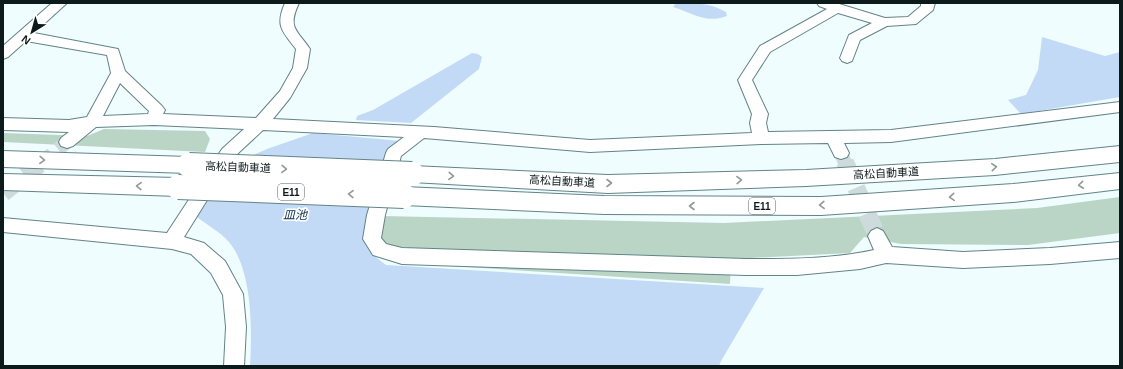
<svg xmlns="http://www.w3.org/2000/svg" width="1123" height="369" viewBox="0 0 1123 369" font-family="Helvetica,'Noto Sans JP',sans-serif">
	<style>
		.green { fill: #bad5c5 }
		.water { fill: #c2daf6 }
		.lines { fill: none; stroke-linecap: round; stroke-linejoin: round }
		.minor-tunnel-far1 { stroke: #cddbdd; stroke-width: 14; stroke-dasharray: 14 8; stroke-linecap: butt }
		.minor-tunnel { stroke: #cddbdd; stroke-width: 18; stroke-dasharray: 18 10; stroke-linecap: butt }
		.minor-casing { stroke: #638387; stroke-width: 2 }
		.motorway-casing { stroke: #638387; stroke-width: 2 }
		.minor { fill: #fff; fill-rule: evenodd }
		.motorway { fill: #fff; fill-rule: evenodd }
		.motorway-bridge-casing { stroke: #638387; stroke-width: 26; stroke-linecap: butt }
		.motorway-bridge { stroke: #fff; stroke-width: 24 }
		.oneway { stroke: #929898 }
		.labels { text-anchor: middle; dominant-baseline: central; stroke-width: 3.5; stroke-linejoin: round; paint-order: stroke }
		.shield { fill: #fff; stroke: #565f5f; stroke-width: 1 }
		.shield-label { font-size: 10px; font-weight: bold; fill: #0d1a1b }
		.street-label { font-size: 11px; fill: #0d1a1b; stroke: #fff }
		.water-label { font-size: 12px; font-style: italic; fill: #0d3255; stroke: #fff }
	</style>
	<rect width="100%" height="100%" fill="#effdff"/>
	<g class="green">
		<path d="M104,129L205,131L210,139L205,152L3,142V133L87,136Z"/>
		<path d="M1120,197V233L1028,245L901,244L864,237L850,253L731,259L730,284L419,264L381,241V216L724,223L1037,208Z"/>
	</g>
	<g class="water">
		<path d="M676,3C695,3 708,2 726,12L727,16C705,24 693,13 673,7Z"/>
		<path d="M1042,37L1105,56L1120,52V97L1021,114L1008,100L1026,95L1038,70Z"/>
		<path d="M472,53L478,54L482,57L479,69L411,123L356,120L357,116L373,110Z"/>
		<path d="M313,133L401,141L366,243L373,255L386,265L764,288L721,361L719,366H250C252,331 253,269 228,241C220,232 207,225 197,217L231,165L267,149Z"/>
	</g>
	<g class="lines">
		<g class="minor-tunnel-far1">
			<path d="M841,153L845,163"/>
			<path d="M41,163L67,142"/>
		</g>
		<g class="minor-tunnel">
			<path d="M845,162L877,236"/>
			<path d="M3,193L42,162"/>
		</g>
		<g class="minor-casing">
			<path id="minor" d="M52,3H67L34,33L118,49L125,71L162,106L165,110L163,114L256,118L280,91L293,68L296,49C282,31 275,26 285,3H299C287,28 297,30 310,49L307,68L290,98L273,119L434,127L590,140L752,133L750,123L752,114L738,80L760,46L827,9L819,6L817,3H836L885,18L908,17L921,6V3H935L933,10L916,24L887,26L860,40L852,61L847,63L842,61L840,58L849,35L872,23L838,13L770,52L752,80L768,114L766,123L768,132L891,130L1120,102V112L891,142L844,143L849,153L847,157L841,159L835,157L828,143L761,144L590,152L424,138L401,156L385,215L381,238L386,244L402,248L746,259C789,259 833,259 874,250L868,236L871,231L877,228L883,231L892,247L963,252L1050,248L1120,242V258L1050,264L963,268L886,263L860,269L797,275H746L402,264L373,255L363,239L367,215L386,153L388,149L404,137L263,130L234,157L184,237L204,243L225,261L243,294L246,327L244,366H224L226,327L223,295L211,273L191,254L172,249L3,232V218L167,233L222,149L244,129L154,125L96,127L73,146L67,148L61,146L59,142L61,138L69,132L3,130V118L69,120L87,117L111,73L107,55L26,41L8,57L3,59V46ZM120,83L149,111L148,114L103,116Z"/>
		</g>
		<g class="motorway-casing">
			<g id="motorway">
				<path d="M1120,146V162L995,175L806,186L608,193L412,182L404,180L401,174L404,168L412,166L608,175L806,170L995,159Z"/>
				<path d="M3,151L189,157L197,159L200,165L197,171L189,173L3,167Z"/>
				<path d="M1120,173V189L1013,202L821,215L604,214L404,205L396,202L393,196L396,190L404,187L604,196L821,197L1013,184Z"/>
				<path d="M3,174L178,178L186,181L189,187L186,193L178,196L3,190Z"/>
			</g>
		</g>
		<use href="#minor" class="minor"/>
		<use href="#motorway" class="motorway"/>
		<g class="motorway-bridge-casing">
			<g id="motorway-bridge">
				<path d="M189,165L412,174"/>
				<path d="M178,187L404,196"/>
			</g>
		</g>
		<use href="#motorway-bridge" class="motorway-bridge"/>
	</g>
	<defs><path id="oneway-chevron" d="M-2-3.5L2.5 0L-2 3.5" fill="none" stroke-width="1.6" stroke-linecap="round" stroke-linejoin="round"/></defs>
	<g class="oneway">
		<use href="#oneway-chevron" transform="translate(42 160) rotate(2)"/>
		<use href="#oneway-chevron" transform="translate(994 167) rotate(-5)"/>
		<use href="#oneway-chevron" transform="translate(284 169) rotate(2)"/>
		<use href="#oneway-chevron" transform="translate(451 176) rotate(3)"/>
		<use href="#oneway-chevron" transform="translate(739 180) rotate(-2)"/>
		<use href="#oneway-chevron" transform="translate(609 183)"/>
		<use href="#oneway-chevron" transform="translate(1081 185) rotate(174)"/>
		<use href="#oneway-chevron" transform="translate(139 186) rotate(-178)"/>
		<use href="#oneway-chevron" transform="translate(351 194) rotate(-178)"/>
		<use href="#oneway-chevron" transform="translate(952 197) rotate(176)"/>
		<use href="#oneway-chevron" transform="translate(822 205) rotate(178)"/>
		<use href="#oneway-chevron" transform="translate(692 206) rotate(-180)"/>
	</g>
	<g class="labels">
		<g class="shield">
			<rect x="278" y="184" width="26" height="16" rx="3"/>
			<rect x="749" y="198" width="26" height="16" rx="3"/>
		</g>
		<g class="shield-label">
			<text x="291" y="192">E11</text>
			<text x="762" y="206">E11</text>
		</g>
		<g class="street-label">
			<text transform="translate(238 167) rotate(2)">高松自動車道</text>
			<text transform="translate(886 173) rotate(-3)">高松自動車道</text>
			<text transform="translate(562 181) rotate(3)">高松自動車道</text>
		</g>
		<g class="water-label">
			<text x="295" y="215">皿池</text>
		</g>
	</g>
	<rect width="1123" height="369" fill="none" stroke="#0d1a1b" stroke-width="8"/>
	<g transform="translate(32 32) rotate(217)" stroke="#ffffff" stroke-width="3" paint-order="stroke">
	<path d="M0-3L7 15L0 10L-7 15Z" fill="#0d1a1b"/>
	<text y="-6" font-size="11" font-weight="bold" text-anchor="middle" fill="#0d1a1b">N</text>
	</g>
</svg>
